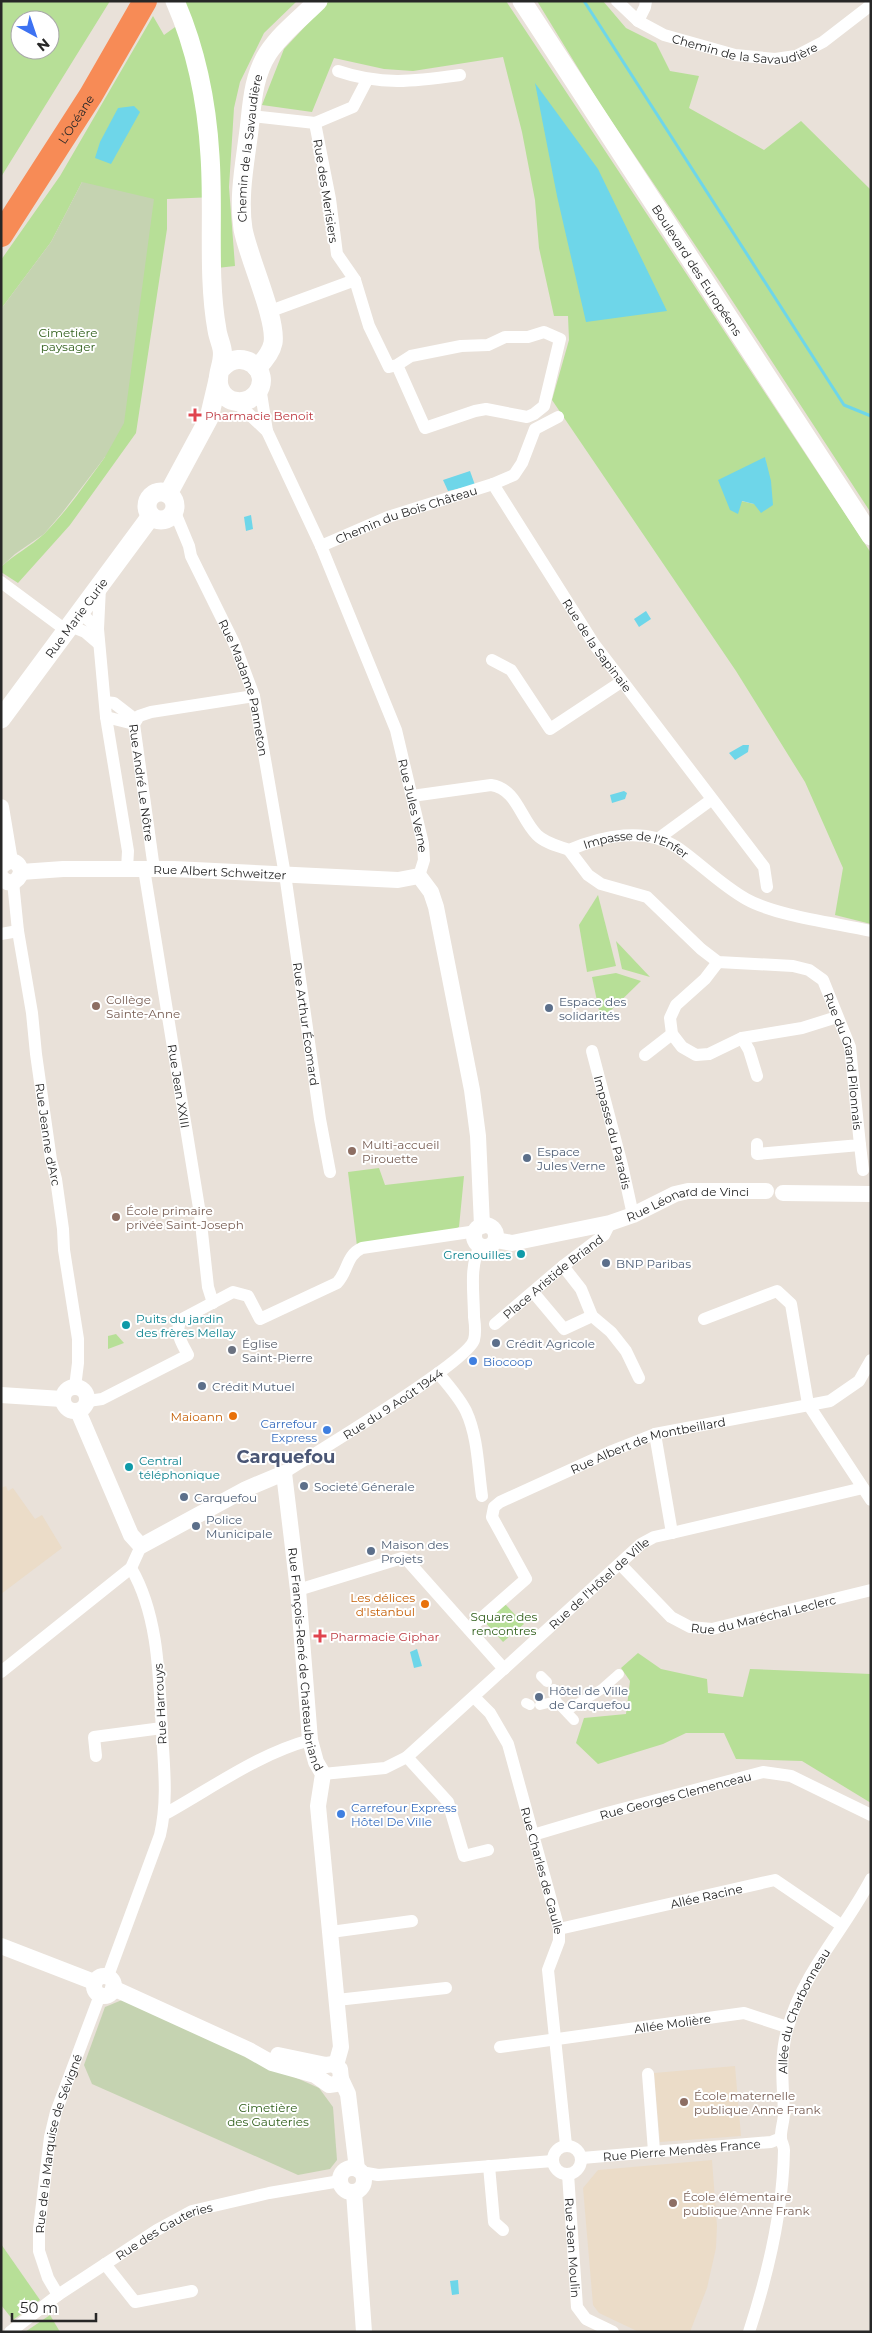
<svg xmlns="http://www.w3.org/2000/svg" width="872" height="2333" viewBox="0 0 872 2333" font-family="Montserrat,sans-serif">
	<style>
		.education { fill: #ebdcc8 }
		.green { fill: #b7df97; fill-rule: evenodd }
		.cemetery { fill: #c5d3b1 }
		.water { fill: #6ed6e9 }
		.lines { fill: none; stroke-linecap: round; stroke-linejoin: round }
		.stream { stroke: #6ed6e9; stroke-width: 3 }
		.pedestrian { stroke: #fff; stroke-width: 10 }
		.minor { stroke: #fff; stroke-width: 12 }
		.tertiary { stroke: #fff; stroke-width: 16 }
		.secondary { stroke: #fff; stroke-width: 19 }
		.motorway { stroke: #f78b56; stroke-width: 24 }
		.health-dot { fill: #e0444e; stroke: #fff; stroke-width: 2 }
		.education-dot { fill: #8d6e63; stroke: #fff; stroke-width: 2 }
		.service-dot { fill: #5c6f8a; stroke: #fff; stroke-width: 2 }
		.culture-dot { fill: #0f9aa8; stroke: #fff; stroke-width: 2 }
		.worship-dot { fill: #6b7280; stroke: #fff; stroke-width: 2 }
		.shop-dot { fill: #3f7fe0; stroke: #fff; stroke-width: 2 }
		.food-dot { fill: #e8710a; stroke: #fff; stroke-width: 2 }
		.labels { text-anchor: middle; dominant-baseline: central; stroke-width: 4; stroke-linejoin: round; paint-order: stroke }
		.street-label { font-size: 12px; fill: #272727; stroke: #fff }
		.park-label { font-size: 12px; fill: #31601c; stroke: #fff }
		.health-label { font-size: 12px; fill: #be3a42; stroke: #fff; text-anchor: start }
		.education-label { font-size: 12px; fill: #785e54; stroke: #fff; text-anchor: start }
		.service-label { font-size: 12px; fill: #4e5e75; stroke: #fff; text-anchor: start }
		.culture-label { font-size: 12px; fill: #0d838f; stroke: #fff; text-anchor: start }
		.worship-label { font-size: 12px; fill: #5b616d; stroke: #fff; text-anchor: start }
		.shop-label { font-size: 12px; fill: #366cbe; stroke: #fff; text-anchor: start }
		.food-label { font-size: 12px; fill: #c56008; stroke: #fff; text-anchor: end }
		.district-label { font-size: 18px; font-weight: bold; fill: #4a5675; stroke: #fff }
	</style>
	<rect width="100%" height="100%" fill="#e9e1d9"/>
	<g class="education">
		<path d="M6,1486L8,1491L13,1488L35,1519L42,1515L62,1548L1,1594V1488Z"/>
		<path d="M735,2066L741,2136L660,2142L654,2073Z"/>
		<path d="M712,2160L717,2226L716,2248L707,2288L690,2332H639L599,2313L593,2305L583,2188L598,2170Z"/>
	</g>
	<g class="green">
		<path d="M1,1H110L1,177ZM20,20H50V50H20Z"/>
		<path d="M185,1H297L264,33L240,82L234,108L229,187L235,266L217,268L215,197L167,199V229L136,433L70,525L18,583L1,572V567C15,554 31,546 44,534C67,511 86,483 105,457L82,182L51,242L1,309V260L60,176L153,16L164,35L189,17Z"/>
		<path d="M329,1H506L871,553V924L835,915L843,868L805,782L736,671L552,400L569,340L568,316H554L539,248L535,200L522,132L503,57L413,71L384,69L334,58L312,112L262,105L284,49ZM765,458L766,463L754,504L741,501Z"/>
		<path d="M537,1H603L626,28L656,43L670,71L699,76L689,108L764,150L801,121L871,190V513L720,282L600,104Z"/>
		<path d="M598,895L616,966L587,972L579,925Z"/>
		<path d="M616,941L650,977L622,969Z"/>
		<path d="M616,973L641,981L601,1020L592,977Z"/>
		<path d="M379,1168L385,1185L464,1176L459,1227L452,1231L357,1246L348,1172Z"/>
		<path d="M116,1334L124,1343L108,1349V1336Z"/>
		<path d="M504,1603L524,1624L503,1642L484,1621Z"/>
		<path d="M638,1653L661,1669L707,1679L708,1693L743,1697L750,1669L871,1674V1803L802,1761L736,1759L724,1733H686L663,1744L598,1764L576,1743L584,1718L626,1714L630,1681L621,1668Z"/>
		<path d="M1,2244L40,2300L13,2320L1,2305Z"/>
		<path d="M50,2315L60,2332H25Z"/>
	</g>
	<g class="cemetery">
		<path d="M82,182L154,199L124,423L105,457L62,513L44,534L15,554L1,567V309L51,242Z"/>
		<path d="M122,2000L319,2088L333,2107L337,2160L330,2169L298,2175L92,2084L84,2065L105,2007Z"/>
	</g>
	<g class="water">
		<path d="M535,83L598,169L667,311L586,322L557,196Z"/>
		<path d="M134,106L140,112L111,164L95,158L100,142L118,108Z"/>
		<path d="M765,457L771,481L773,505L761,513L754,504L742,501L738,514L730,510L718,480Z"/>
		<path d="M470,471L475,485L448,491L443,480Z"/>
		<path d="M251,515L253,529L246,531L244,517Z"/>
		<path d="M646,611L651,619L639,627L634,619Z"/>
		<path d="M743,745H749L748,752L735,760L729,753Z"/>
		<path d="M624,791L627,793L625,799L612,803L610,795Z"/>
		<path d="M417,1649L422,1666L414,1668L410,1652Z"/>
		<path d="M458,2280L459,2294L452,2295L450,2281Z"/>
	</g>
	<g class="lines">
		<path class="stream" d="M584,1L844,405L871,416"/>
		<g class="pedestrian">
			<path d="M541,1676L547,1682"/>
			<path d="M554,1689L556,1701L574,1720"/>
			<path d="M526,1703L530,1705"/>
			<path d="M540,1705L556,1701"/>
			<path d="M566,1711L602,1689L619,1674"/>
		</g>
		<g class="minor">
			<path id="s1" d="M617,1L638,21L664,35L735,55L775,59L796,56L823,42L871,5"/>
			<path d="M638,21L645,7L646,1"/>
			<path d="M338,71C381,86 416,81 460,75"/>
			<path d="M251,116L315,123L353,107L367,80"/>
			<path d="M355,280L369,326L389,367L397,365L411,356L461,346L488,345L505,337H528L544,332L560,339L544,406L534,414L527,417L486,409L475,411L425,428L397,365"/>
			<path d="M268,312L355,280L337,254L330,199L315,123"/>
			<path id="s2" d="M260,387L267,431L321,546L396,730L423,844L424,860L419,876"/>
			<path d="M236,402L267,431"/>
			<path id="s3" d="M493,484L594,644L764,867L767,887"/>
			<path id="s4" d="M174,510L189,546L191,556L235,645L254,696L286,881L320,1119L330,1172"/>
			<path id="s5" d="M321,546L388,517L493,484L514,475L522,463L535,429L558,417"/>
			<path d="M1,582L67,631"/>
			<path d="M80,612L98,629L106,717L128,851L127,869"/>
			<path d="M70,626L85,632L99,644"/>
			<path d="M98,629L100,587"/>
			<path d="M492,660L511,670L550,729L621,682"/>
			<path d="M105,702L114,703L136,720"/>
			<path d="M106,717L134,724"/>
			<path id="s6" d="M134,724L154,869"/>
			<path d="M134,724L139,716L151,712L254,696"/>
			<path id="s7" d="M412,796L491,785C517,789 520,818 537,835C545,843 558,846 569,850C602,836 646,826 678,848C701,864 721,885 746,899C776,916 835,923 871,931"/>
			<path d="M659,838L711,800"/>
			<path id="s8" d="M569,850L588,875L601,884L647,897L701,949L718,962L793,966L809,970L823,980L850,1047L860,1145L757,1154V1144"/>
			<path id="s9" d="M144,869L200,1214L208,1287L213,1303"/>
			<path id="s10" d="M13,882L18,931L32,1013L36,1054L51,1160L56,1179L63,1229L64,1250L78,1339V1363L75,1387"/>
			<path d="M1,934L18,931"/>
			<path d="M718,962L705,979L676,1005L670,1018L672,1034L682,1047L696,1055L709,1054L742,1038L802,1028L837,1017"/>
			<path d="M742,1038L749,1050L757,1076"/>
			<path id="s11" d="M592,1051L622,1165L633,1215"/>
			<path d="M645,1055L672,1034"/>
			<path d="M860,1145L863,1170"/>
			<path d="M563,1266L581,1289L592,1316L611,1332L626,1351L639,1378"/>
			<path d="M533,1292L564,1329L592,1316"/>
			<path d="M704,1319L777,1291L791,1304L808,1404L871,1500"/>
			<path id="s12" d="M495,1324L563,1266L604,1235L610,1223"/>
			<path d="M438,1373C448,1385 459,1397 466,1411C478,1437 478,1468 482,1496"/>
			<path d="M88,1401L102,1399L188,1355C182,1343 173,1331 182,1319L233,1292L248,1296L260,1319L337,1283C348,1272 346,1255 362,1248L470,1232L475,1233"/>
			<path d="M655,1434L672,1533"/>
			<path id="s13" d="M284,1473C313,1454 467,1363 474,1340C476,1333 475,1324 474,1317C474,1293 469,1267 480,1246"/>
			<path id="s14" d="M620,1564L671,1617L690,1627L712,1629L871,1590"/>
			<path d="M298,1590L402,1558L407,1560L504,1669"/>
			<path id="s15" d="M469,1629L526,1579L492,1517L494,1507L500,1502L612,1451L655,1434L830,1401L859,1381L871,1360"/>
			<path d="M1,1672L131,1568L141,1546"/>
			<path id="s16" d="M474,1697L490,1713L508,1744L559,1929V1941L548,1970L566,2145"/>
			<path d="M96,1756L94,1737L162,1728"/>
			<path d="M407,1757L448,1802L464,1856L488,1850"/>
			<path id="s17" d="M323,1774L385,1768L407,1757L641,1544L654,1537L672,1533L863,1488"/>
			<path d="M165,1814C212,1788 258,1754 310,1740"/>
			<path id="s18" d="M533,1835L607,1813L763,1772L791,1776L871,1815"/>
			<path id="s19" d="M559,1929L775,1880L841,1925"/>
			<path d="M331,1932L412,1921"/>
			<path d="M108,1976L160,1835C168,1801 164,1767 162,1732C159,1678 159,1616 131,1568"/>
			<path d="M337,2000L446,1988"/>
			<path id="s20" d="M500,2047L744,2013L787,2027"/>
			<path d="M648,2074L654,2151"/>
			<circle cx="567" cy="2160" r="14"/>
			<path id="s21" d="M582,2158L771,2142L781,2138"/>
			<path d="M489,2166L494,2222L503,2230"/>
			<path d="M361,2172L378,2175L553,2161"/>
			<path id="s22" d="M568,2174L577,2307L586,2319L613,2332"/>
			<path d="M105,2264L135,2302L192,2291"/>
			<path id="s23" d="M58,2295L48,2278L39,2251V2229L50,2137L56,2112L100,1995"/>
			<path id="s24" d="M10,2332L58,2295L157,2230L192,2211L269,2193L340,2181"/>
			<path id="s25" d="M749,2332C768,2274 783,2211 784,2150C784,2146 782,2144 781,2139C780,2132 784,2121 784,2113C783,2084 779,2056 788,2027C804,1971 845,1929 871,1879"/>
		</g>
		<g class="tertiary">
			<path d="M1,807L10,861"/>
			<path d="M1,867C9,857 20,861 21,872C18,883 8,886 1,877"/>
			<path id="s26" d="M21,872L63,869H174L398,880L419,876L431,892L436,907L472,1090L478,1136L482,1226"/>
			<path d="M783,1193L871,1194"/>
			<circle cx="485" cy="1236" r="11"/>
			<path id="s27" d="M496,1240L512,1243L610,1223L633,1215L675,1194L688,1191H766"/>
			<circle cx="75" cy="1399" r="12"/>
			<path d="M1,1395L62,1399"/>
			<path id="s28" d="M78,1411L131,1535L141,1546L246,1489L284,1473L298,1590L310,1740L316,1762L323,1774L318,1806L341,2047L336,2065"/>
			<path d="M1,1946L94,1982"/>
			<circle cx="104" cy="1986" r="10"/>
			<path d="M113,1988L249,2050L272,2063L315,2075L329,2085L336,2084L341,2079"/>
			<path d="M278,2055L326,2065L333,2064L340,2069L341,2079L348,2094L357,2169"/>
			<circle cx="352" cy="2180" r="12"/>
			<path d="M354,2192L364,2332"/>
		</g>
		<g class="secondary">
			<path d="M175,1C196,49 207,104 210,156C214,214 207,274 217,330C218,337 221,343 222,349C225,363 214,376 220,389C226,404 247,406 257,393C273,371 242,346 222,368"/>
			<path id="s29" d="M522,1L871,536"/>
			<path id="s30" d="M257,368C264,361 271,353 273,343C277,319 248,257 243,229C238,196 245,163 249,130C252,104 253,76 268,53C281,33 301,18 318,1"/>
			<circle cx="161" cy="506" r="14"/>
			<path d="M168,494L209,418L218,380"/>
			<path id="s31" d="M1,719L151,516"/>
		</g>
		<path class="motorway" id="s32" d="M1,235L91,95L145,1"/>
	</g>
	<g class="health-dot">
		<path d="M192.5 407.5h5v5h5v5h-5v5h-5v-5h-5v-5h5z"/>
		<path d="M317.5 1628.5h5v5h5v5h-5v5h-5v-5h-5v-5h5z"/>
	</g>
	<g class="education-dot">
		<circle cx="96" cy="1006" r="5"/>
		<circle cx="352" cy="1151" r="5"/>
		<circle cx="116" cy="1217" r="5"/>
		<circle cx="684" cy="2102" r="5"/>
		<circle cx="673" cy="2203" r="5"/>
	</g>
	<g class="service-dot">
		<circle cx="549" cy="1008" r="5"/>
		<circle cx="527" cy="1158" r="5"/>
		<circle cx="606" cy="1263" r="5"/>
		<circle cx="496" cy="1343" r="5"/>
		<circle cx="202" cy="1386" r="5"/>
		<circle cx="304" cy="1486" r="5"/>
		<circle cx="184" cy="1497" r="5"/>
		<circle cx="196" cy="1526" r="5"/>
		<circle cx="371" cy="1551" r="5"/>
		<circle cx="539" cy="1697" r="5"/>
	</g>
	<g class="culture-dot">
		<circle cx="521" cy="1254" r="5"/>
		<circle cx="126" cy="1325" r="5"/>
		<circle cx="129" cy="1467" r="5"/>
	</g>
	<circle class="worship-dot" cx="232" cy="1350" r="5"/>
	<g class="shop-dot">
		<circle cx="473" cy="1361" r="5"/>
		<circle cx="327" cy="1430" r="5"/>
		<circle cx="341" cy="1814" r="5"/>
	</g>
	<g class="food-dot">
		<circle cx="233" cy="1416" r="5"/>
		<circle cx="425" cy="1604" r="5"/>
	</g>
	<g class="labels">
		<g class="street-label">
			<text stroke="none"><textPath href="#s1" startOffset="142">Chemin de la Savaudière</textPath></text>
			<text stroke="none"><textPath href="#s32" startOffset="138">L’Océane</textPath></text>
			<text stroke="none"><textPath href="#s30" startOffset="230">Chemin de la Savaudière</textPath></text>
			<text transform="translate(326 191) rotate(81)">Rue des Merisiers</text>
			<text stroke="none"><textPath href="#s29" startOffset="321">Boulevard des Européens</textPath></text>
			<text stroke="none"><textPath href="#s5" startOffset="91">Chemin du Bois Château</textPath></text>
			<text stroke="none"><textPath href="#s31" startOffset="126">Rue Marie Curie</textPath></text>
			<text stroke="none"><textPath href="#s3" startOffset="192">Rue de la Sapinaie</textPath></text>
			<text stroke="none"><textPath href="#s4" startOffset="192">Rue Madame Panneton</textPath></text>
			<text stroke="none"><textPath href="#s6" startOffset="59">Rue André Le Nôtre</textPath></text>
			<text stroke="none"><textPath href="#s2" startOffset="448">Rue Jules Verne</textPath></text>
			<text stroke="none"><textPath href="#s7" startOffset="256">Impasse de l'Enfer</textPath></text>
			<text stroke="none"><textPath href="#s26" startOffset="199">Rue Albert Schweitzer</textPath></text>
			<text stroke="none"><textPath href="#s4" startOffset="535">Rue Arthur Écomard</textPath></text>
			<text stroke="none"><textPath href="#s8" startOffset="385">Rue du Grand Pilonnais</textPath></text>
			<text stroke="none"><textPath href="#s9" startOffset="220">Rue Jean XXIII</textPath></text>
			<text stroke="none"><textPath href="#s11" startOffset="84">Impasse du Paradis</textPath></text>
			<text stroke="none"><textPath href="#s10" startOffset="255">Rue Jeanne d'Arc</textPath></text>
			<text stroke="none"><textPath href="#s27" startOffset="198">Rue Léonard de Vinci</textPath></text>
			<text stroke="none"><textPath href="#s12" startOffset="75">Place Aristide Briand</textPath></text>
			<text stroke="none"><textPath href="#s13" startOffset="129">Rue du 9 Août 1944</textPath></text>
			<text stroke="none"><textPath href="#s15" startOffset="324">Rue Albert de Montbeillard</textPath></text>
			<text stroke="none"><textPath href="#s17" startOffset="346">Rue de l'Hôtel de Ville</textPath></text>
			<text stroke="none"><textPath href="#s14" startOffset="170">Rue du Maréchal Leclerc</textPath></text>
			<text stroke="none"><textPath href="#s28" startOffset="498">Rue François-René de Chateaubriand</textPath></text>
			<text transform="translate(160 1704) rotate(-93)">Rue Harrouys</text>
			<text stroke="none"><textPath href="#s18" startOffset="148">Rue Georges Clemenceau</textPath></text>
			<text stroke="none"><textPath href="#s16" startOffset="190">Rue Charles de Gaulle</textPath></text>
			<text stroke="none"><textPath href="#s19" startOffset="151">Allée Racine</textPath></text>
			<text stroke="none"><textPath href="#s25" startOffset="330">Allée du Charbonneau</textPath></text>
			<text stroke="none"><textPath href="#s20" startOffset="174">Allée Molière</textPath></text>
			<text stroke="none"><textPath href="#s23" startOffset="158">Rue de la Marquise de Sévigné</textPath></text>
			<text stroke="none"><textPath href="#s21" startOffset="100">Rue Pierre Mendès France</textPath></text>
			<text stroke="none"><textPath href="#s24" startOffset="185">Rue des Gauteries</textPath></text>
			<text stroke="none"><textPath href="#s22" startOffset="74">Rue Jean Moulin</textPath></text>
		</g>
		<g class="park-label">
			<text x="68" y="332">Cimetière<tspan x="68" dy="14">paysager</tspan></text>
			<text x="504" y="1616">Square des<tspan x="504" dy="14">rencontres</tspan></text>
			<text x="268" y="2107">Cimetière<tspan x="268" dy="14">des Gauteries</tspan></text>
		</g>
		<g class="health-label">
			<text x="205" y="415">Pharmacie Benoit</text>
			<text x="330" y="1636">Pharmacie Giphar</text>
		</g>
		<g class="education-label">
			<text x="106" y="999">Collège<tspan x="106" dy="14">Sainte-Anne</tspan></text>
			<text x="362" y="1144">Multi-accueil<tspan x="362" dy="14">Pirouette</tspan></text>
			<text x="126" y="1210">École primaire<tspan x="126" dy="14">privée Saint-Joseph</tspan></text>
			<text x="694" y="2095">École maternelle<tspan x="694" dy="14">publique Anne Frank</tspan></text>
			<text x="683" y="2196">École élémentaire<tspan x="683" dy="14">publique Anne Frank</tspan></text>
		</g>
		<g class="service-label">
			<text x="559" y="1001">Espace des<tspan x="559" dy="14">solidarités</tspan></text>
			<text x="537" y="1151">Espace<tspan x="537" dy="14">Jules Verne</tspan></text>
			<text x="616" y="1263">BNP Paribas</text>
			<text x="506" y="1343">Crédit Agricole</text>
			<text x="212" y="1386">Crédit Mutuel</text>
			<text x="314" y="1486">Societé Génerale</text>
			<text x="194" y="1497">Carquefou</text>
			<text x="206" y="1519">Police<tspan x="206" dy="14">Municipale</tspan></text>
			<text x="381" y="1544">Maison des<tspan x="381" dy="14">Projets</tspan></text>
			<text x="549" y="1690">Hôtel de Ville<tspan x="549" dy="14">de Carquefou</tspan></text>
		</g>
		<g class="culture-label">
			<text x="511" y="1254" text-anchor="end">Grenouilles</text>
			<text x="136" y="1318">Puits du jardin<tspan x="136" dy="14">des frères Mellay</tspan></text>
			<text x="139" y="1460">Central<tspan x="139" dy="14">téléphonique</tspan></text>
		</g>
		<g class="worship-label">
			<text x="242" y="1343">Église<tspan x="242" dy="14">Saint-Pierre</tspan></text>
		</g>
		<g class="shop-label">
			<text x="483" y="1361">Biocoop</text>
			<text x="317" y="1423" text-anchor="end">Carrefour<tspan x="317" dy="14">Express</tspan></text>
			<text x="351" y="1807">Carrefour Express<tspan x="351" dy="14">Hôtel De Ville</tspan></text>
		</g>
		<g class="food-label">
			<text x="223" y="1416">Maioann</text>
			<text x="415" y="1597">Les délices<tspan x="415" dy="14">d'Istanbul</tspan></text>
		</g>
		<g class="district-label">
			<text x="286" y="1457">Carquefou</text>
		</g>
	</g>
	<rect width="872" height="2333" fill="none" stroke="#272727" stroke-width="5"/>
	<g transform="translate(35 35) rotate(140)"><circle r="24" fill="#ffffff" stroke="#a9a9a9"/>
	<path d="M0-4L9 19L0 12L-9 19Z" fill="#3d72f2"/>
	<text y="-8" font-size="14" font-weight="bold" text-anchor="middle" fill="#272727">N</text>
	</g>
	<path d="M12 2313v8h84v-8" fill="none" stroke="#272727" stroke-width="2.5"/>
	<text x="20" y="2313" font-size="15" fill="#272727" stroke="#ffffff" stroke-width="4" paint-order="stroke">50 m</text>
</svg>
